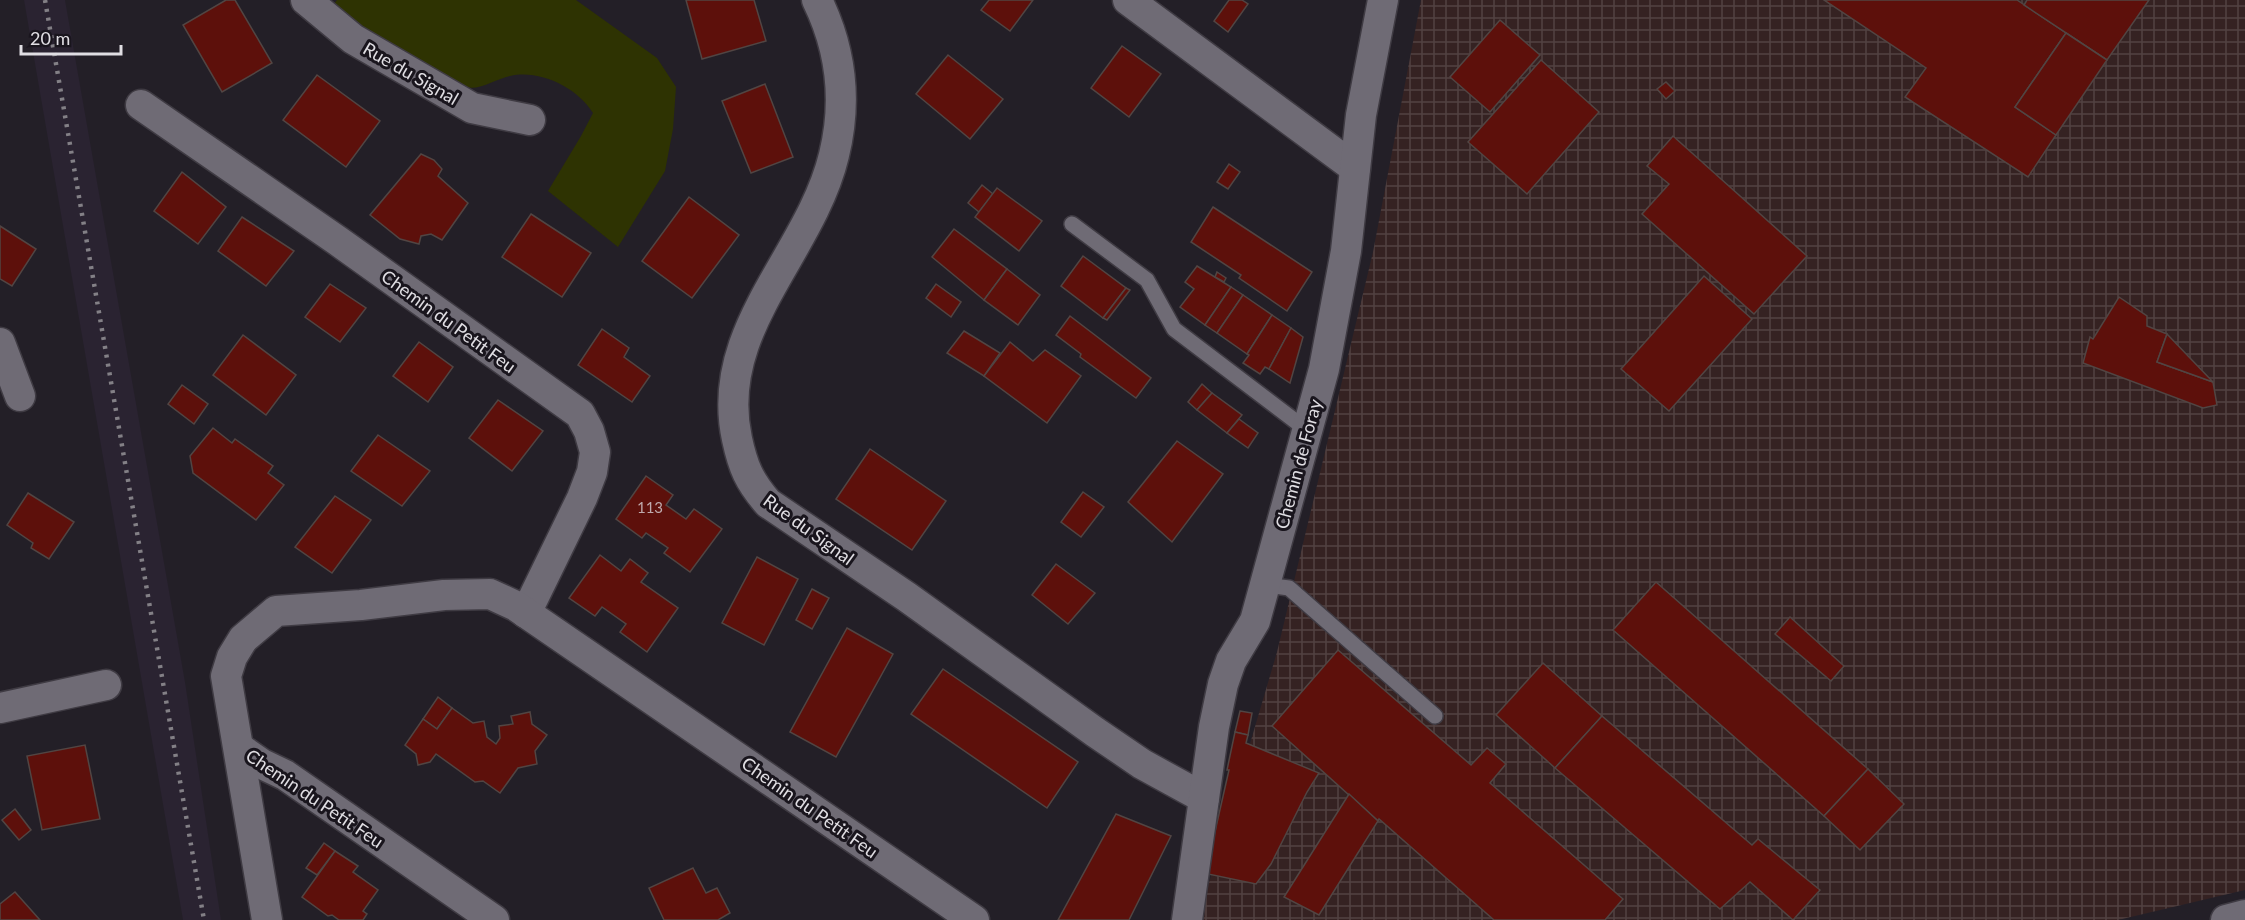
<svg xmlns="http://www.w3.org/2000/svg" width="2245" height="920" viewBox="0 0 2245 920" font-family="Lato,sans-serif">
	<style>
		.built { fill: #2a2331 }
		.industrial { fill: url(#industrial-grid) }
		.green { fill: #2e3302 }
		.building { fill: #5d100b; stroke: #514543; stroke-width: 1.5 }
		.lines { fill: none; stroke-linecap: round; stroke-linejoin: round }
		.lane-casing { stroke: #3f3b43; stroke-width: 18 }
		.street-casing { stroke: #3f3b43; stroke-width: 33 }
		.lane { stroke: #6f6b75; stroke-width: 15 }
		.street { stroke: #6f6b75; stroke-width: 30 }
		.rail { stroke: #838086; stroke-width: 4.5; stroke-dasharray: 3 6; stroke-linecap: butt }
		.labels { text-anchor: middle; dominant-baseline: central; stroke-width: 6; stroke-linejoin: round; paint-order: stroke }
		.number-label { font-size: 15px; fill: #bfaaad }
		.street-label { font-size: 18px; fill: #e0dee3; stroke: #19151d }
	</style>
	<defs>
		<pattern id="industrial-grid" width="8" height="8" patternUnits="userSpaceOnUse" patternTransform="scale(1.5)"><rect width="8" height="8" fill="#352222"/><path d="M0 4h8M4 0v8" fill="none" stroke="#524242"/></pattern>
	</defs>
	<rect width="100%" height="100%" fill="#231f27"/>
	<path class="built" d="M24,0H65L185,682L221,920H183Z"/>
	<path class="industrial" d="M1421,0H2245V890L2118,920H1198L1277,652L1373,252Z"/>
	<path class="green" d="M337,0H576L657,58L676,87L673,129L665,171L618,247L548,191L581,136L593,113C577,87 539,69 510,76C496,79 479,91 466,87C447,83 433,72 417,62C388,44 361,26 334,4Z"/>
	<g class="building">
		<path d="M226,0H235L272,63L222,92L183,25Z"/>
		<path d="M686,0H754L766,41L702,59Z"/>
		<path d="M989,0H1033L1010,31L981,10Z"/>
		<path d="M1229,0H1242L1248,4L1228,32L1214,21Z"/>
		<path d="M1824,0H2017L2066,33L2015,107L2056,135L2028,177L1905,97L1926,68Z"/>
		<path d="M2027,0H2149L2107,60L2024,5Z"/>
		<path d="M1500,20L1540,55L1490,112L1450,77Z"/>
		<path d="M2066,33L2107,60L2056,135L2015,107Z"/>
		<path d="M1122,46L1161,74L1129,117L1091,88Z"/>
		<path d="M948,55L1003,99L970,139L916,94Z"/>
		<path d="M1541,60L1599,112L1527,194L1468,142Z"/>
		<path d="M317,75L380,121L346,167L283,120Z"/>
		<path d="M1666,82L1675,91L1666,99L1657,89Z"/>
		<path d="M765,84L793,157L751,173L722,101Z"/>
		<path d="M1673,136L1807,256L1754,314L1642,214L1669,184L1647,166Z"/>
		<path d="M421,154L434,160L442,169L438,176L468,203L442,240L431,234L421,236L419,244L400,239L370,215Z"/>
		<path d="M1229,164L1240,172L1228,189L1217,182Z"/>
		<path d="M182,172L226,207L198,244L154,211Z"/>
		<path d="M982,185L993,194L979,212L968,203Z"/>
		<path d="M997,188L1042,221L1019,251L975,217Z"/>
		<path d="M689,197L739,235L692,298L642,261Z"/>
		<path d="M1213,207L1312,272L1287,311L1239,278L1241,275L1191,242Z"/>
		<path d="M531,214L591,253L562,297L502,257Z"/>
		<path d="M242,217L294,251L266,286L218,251Z"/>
		<path d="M0,226L36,249L12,286L0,279Z"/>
		<path d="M954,229L1007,269L984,300L932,257Z"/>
		<path d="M1083,256L1126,288L1103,318L1061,286Z"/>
		<path d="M1197,266L1231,287L1205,325L1180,307L1194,289L1185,282Z"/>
		<path d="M1007,269L1040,295L1018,325L984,300Z"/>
		<path d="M1217,272L1226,278L1224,282L1215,277Z"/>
		<path d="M1704,276L1752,319L1669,411L1621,369Z"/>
		<path d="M330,284L366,308L340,342L305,317Z"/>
		<path d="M936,284L961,302L951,317L926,298Z"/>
		<path d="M1231,287L1243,295L1217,333L1205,325Z"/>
		<path d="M1126,288L1130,290L1107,320L1103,318Z"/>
		<path d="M1243,295L1272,315L1247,354L1217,333Z"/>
		<path d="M2119,297L2147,316V326L2167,334L2157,362L2213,382L2217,405L2203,408L2083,363L2090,337L2093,339Z"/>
		<path d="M1272,315L1291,328L1269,369L1265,367L1260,374L1243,363L1249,355L1247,354Z"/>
		<path d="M1070,316L1151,378L1136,398L1080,357L1081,354L1056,335Z"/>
		<path d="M1291,328L1303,337L1290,383L1269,369Z"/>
		<path d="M602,329L629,348L624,357L650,376L632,402L578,365Z"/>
		<path d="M964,331L1000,353L984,376L947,353Z"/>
		<path d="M2167,334L2213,382L2157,362Z"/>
		<path d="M243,335L296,375L266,415L213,375Z"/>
		<path d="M419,342L453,367L428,402L393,376Z"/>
		<path d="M1010,342L1033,361L1045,350L1081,376L1047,423L984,376Z"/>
		<path d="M1202,384L1212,393L1197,410L1188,402Z"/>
		<path d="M182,385L208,404L194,424L168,404Z"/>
		<path d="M1212,393L1242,415L1227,433L1197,410Z"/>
		<path d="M498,400L543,431L512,471L469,438Z"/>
		<path d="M1239,419L1258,433L1248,448L1227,433Z"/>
		<path d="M213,428L232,443L235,439L273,466L268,473L284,485L256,520L193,473L190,456Z"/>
		<path d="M378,435L430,471L402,506L351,471Z"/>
		<path d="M1177,441L1223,474L1172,542L1128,502Z"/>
		<path d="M870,449L946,501L912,550L836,499Z"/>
		<path d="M646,476L673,495L666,505L686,519L694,509L722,529L690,572L664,553L668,548L646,533L642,538L616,519Z"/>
		<path d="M1083,492L1104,507L1081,537L1061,522Z"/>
		<path d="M28,493L74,522L49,559L31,548L33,543L7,525Z"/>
		<path d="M335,496L371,520L332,573L295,547Z"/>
		<path d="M600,555L621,571L630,559L648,573L641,582L678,608L647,652L620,632L626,624L602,607L595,616L569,598Z"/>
		<path d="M757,557L798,579L764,645L722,623Z"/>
		<path d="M1056,564L1095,593L1068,624L1032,595Z"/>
		<path d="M1656,582L1868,769L1824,816L1613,630Z"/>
		<path d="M812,589L829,598L812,629L796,620Z"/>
		<path d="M1790,617L1844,666L1831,681L1775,634Z"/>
		<path d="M847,628L893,654L836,757L790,732Z"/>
		<path d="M1338,650L1471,765L1487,748L1506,764L1490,783L1623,899L1605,920H1494L1379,819L1378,821L1272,726Z"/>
		<path d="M1543,663L1602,716L1555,768L1496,715Z"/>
		<path d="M943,669L1078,762L1047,808L911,714Z"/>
		<path d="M438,697L452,708L437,729L423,719Z"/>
		<path d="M452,708L473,723L484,721L487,737L496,744L500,738L499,726L513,724L511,716L530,712L532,724L547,735L535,751L537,764L518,768L500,793L483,781L475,782L436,754L430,762L418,765L416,754L405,745L423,719L437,729Z"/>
		<path d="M1240,711L1252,713L1248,735L1235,732Z"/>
		<path d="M1602,716L1752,845L1758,839L1820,890L1793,920L1750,882L1720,909L1555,768Z"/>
		<path d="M1235,732L1248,735L1246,743L1319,773L1307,792L1271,864L1256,884L1208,874L1214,836L1229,770H1227Z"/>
		<path d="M85,745L100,819L42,830L27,756Z"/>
		<path d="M1868,769L1904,804L1860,850L1824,816Z"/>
		<path d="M1349,794L1378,821L1319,915L1284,897Z"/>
		<path d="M15,809L31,830L19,840L2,820Z"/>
		<path d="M1116,814L1171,836L1129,920H1058Z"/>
		<path d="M324,843L335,851L317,875L306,868Z"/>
		<path d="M335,851L358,866L353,872L378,890L363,911L367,914L363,920H339L332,915L328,916L302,897Z"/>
		<path d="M693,868L706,893L717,888L730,913L718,920H664L649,888Z"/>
		<path d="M15,892L40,920H0V904Z"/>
	</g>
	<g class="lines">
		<g class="lane-casing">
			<g id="lane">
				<path d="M1072,224L1147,280L1174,329L1307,430"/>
				<path d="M1266,585L1289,588L1435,716"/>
			</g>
		</g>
		<g class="street-casing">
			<g id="street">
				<path d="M306,0L353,39L472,108L530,120"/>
				<path d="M817,0C841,49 847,102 834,155C810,255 713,329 737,439C743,467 749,481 768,503L907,597L1095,732L1142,764L1204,798"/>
				<path d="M1128,0L1355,168"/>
				<path d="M141,105L338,241L580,414L589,431L595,452L592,472L582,498L526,613"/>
				<path d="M0,343L20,396"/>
				<path d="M0,708L106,685"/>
				<path d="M239,748L262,764L285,775L494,920"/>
				<path d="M267,920L226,676L232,657L243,639L276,611L361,605L444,595L490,594L516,606L974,920"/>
				<path d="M1187,920L1214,727L1223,684L1231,661L1255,621L1324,369L1346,251L1361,115L1383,0"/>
				<path d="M2226,920L2245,915"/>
			</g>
		</g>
		<use href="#lane" class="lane"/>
		<use href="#street" class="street"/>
		<path class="rail" d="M45,0L204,920"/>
	</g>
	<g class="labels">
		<g class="number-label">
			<text x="650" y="507">113</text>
		</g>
		<g class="street-label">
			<text transform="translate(411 73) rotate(30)">Rue du Signal</text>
			<text transform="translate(449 321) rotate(36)">Chemin du Petit Feu</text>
			<text transform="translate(1298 464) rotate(-75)">Chemin de Foray</text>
			<text transform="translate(809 529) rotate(36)">Rue du Signal</text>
			<text transform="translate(315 798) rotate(34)">Chemin du Petit Feu</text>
			<text transform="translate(810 807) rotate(35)">Chemin du Petit Feu</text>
		</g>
	</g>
	<path d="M21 45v9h100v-9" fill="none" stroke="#e0dee3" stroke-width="3"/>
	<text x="30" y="45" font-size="18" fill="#e0dee3" stroke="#19151d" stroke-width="4.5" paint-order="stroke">20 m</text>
</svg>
